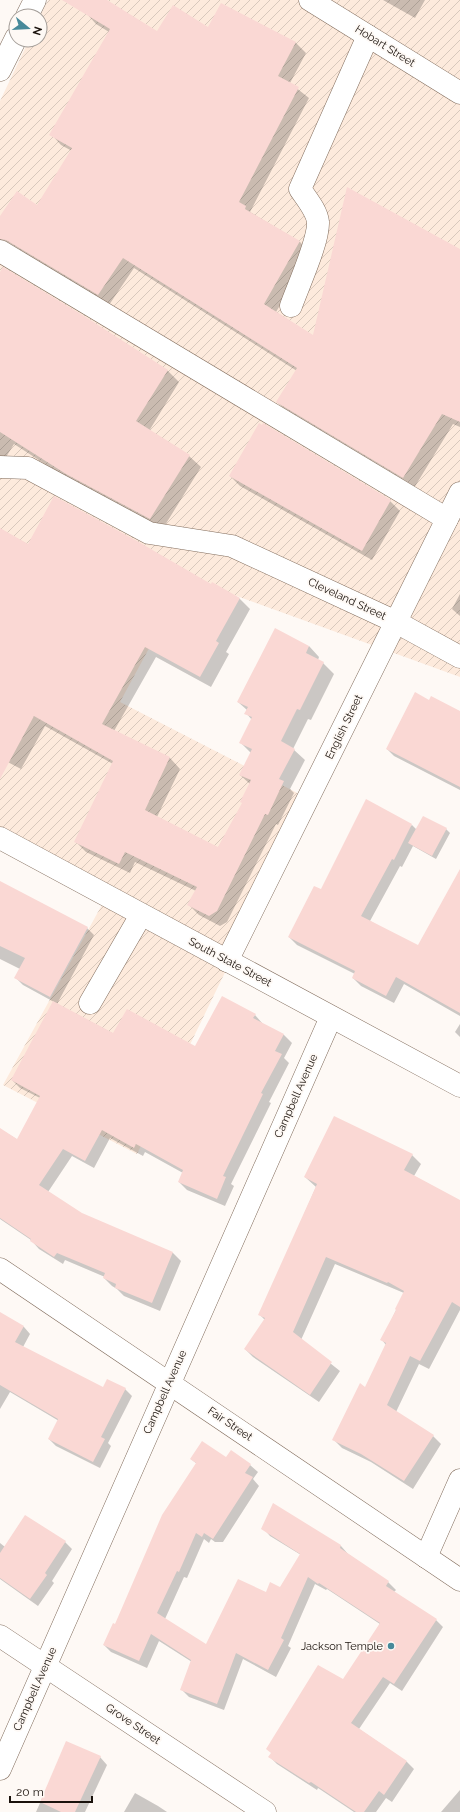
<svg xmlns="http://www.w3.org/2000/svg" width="460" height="1812" viewBox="0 0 460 1812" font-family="Raleway,sans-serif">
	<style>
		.industrial { fill: url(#industrial-furrows) }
		.shadow { fill: #0003 }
		.building { fill: #fad8d4 }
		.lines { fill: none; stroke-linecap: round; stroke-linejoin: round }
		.minor-casing { stroke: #826d5d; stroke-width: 23 }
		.minor { stroke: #fff; stroke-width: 22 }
		.poi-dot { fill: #47899a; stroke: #fef9f5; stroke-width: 1.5 }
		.labels { text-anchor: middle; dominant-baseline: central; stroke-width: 3.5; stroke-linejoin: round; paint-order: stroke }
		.street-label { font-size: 11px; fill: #1a120c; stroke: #fef9f5 }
		.poi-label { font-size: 11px; fill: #1a120c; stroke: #fef9f5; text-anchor: end }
	</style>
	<defs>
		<pattern id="industrial-furrows" width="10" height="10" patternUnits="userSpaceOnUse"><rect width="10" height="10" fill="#fdeadc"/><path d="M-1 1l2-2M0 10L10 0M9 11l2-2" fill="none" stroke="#d8c8bc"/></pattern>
	</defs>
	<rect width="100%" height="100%" fill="#fef9f5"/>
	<path class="industrial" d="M48,0H460V677L187,578L120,702L309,799L137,1154L3,1085L104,901L0,846V101L29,40H40V17Z"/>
	<g class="shadow">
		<path d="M94,0H105L157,32L208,28L295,42L306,53L290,83L309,98L250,212L300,242L311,253L276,312L314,337L460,250V427L453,424L414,488L288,413L277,402L297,371L134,268L109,305L0,244V218L37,206L72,151L61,145L51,134L109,32L96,24L86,13Z"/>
		<path d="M383,0H425L415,18Z"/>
		<path d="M0,274L168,371L179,382L149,431L189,456L201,467L162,530L79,486L14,444L0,467Z"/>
		<path d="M230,476L390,501L400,511L372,560L240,486Z"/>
		<path d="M0,529L29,545L211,586L239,598L250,609L226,652L229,654L211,687L156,657L114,731L170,758L180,769L157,817L218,848L243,803L250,784L240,775L251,753L240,742L252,720L246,713L247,710L238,702L309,646L319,657L318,660L323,663L334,674L311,720L308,719L293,749L305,760L290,789L294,793L278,825L276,824L227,922L220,926L199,915L188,904L196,891L135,862L130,873L86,852L76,842L113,764L45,726L21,769L0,758Z"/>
		<path d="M460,594V616L452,609Z"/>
		<path d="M430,701L460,712V790L394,756L387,749Z"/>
		<path d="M412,825L417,830L446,829L450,833L436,859L413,846L402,867L400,866L370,921L418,947L460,880V1016L404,984L394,1003L361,986L353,978L355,974L297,945L289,937L322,891Z"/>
		<path d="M0,892L87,928L94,935L57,1004L114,1034L195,1048L255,1015L263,1024L284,1035L292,1043L284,1058L289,1063L269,1102L271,1103L231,1184L234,1186L225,1206L187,1190L179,1182L183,1173L145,1152L143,1156L110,1138L94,1168L72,1156L48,1192L82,1214L173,1253L181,1261L160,1311L124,1296L117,1289L112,1286L104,1278L105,1277L65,1260L63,1264L39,1249L31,1240L0,1219V1129L18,1140L40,1098L20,1088L12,1080L54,1002L23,985L16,978L20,969L0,959Z"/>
		<path d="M460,1024V1037L455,1032Z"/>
		<path d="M412,1155L421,1164L414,1176L460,1201V1310L429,1369L419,1364L396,1412L433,1436L441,1444L413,1489L371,1462L342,1448L334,1440L366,1389L386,1345L382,1340L404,1293L335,1264L301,1340L340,1371L319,1402L253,1357L245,1349L265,1320L260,1315L316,1187L305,1177Z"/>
		<path d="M0,1313L24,1327L30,1334L23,1347L103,1388L125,1389L132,1396L108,1443L111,1446L100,1468L56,1446L49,1439L59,1421L10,1392L0,1409Z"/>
		<path d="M191,1459H227L250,1465L258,1472L253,1479L259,1486L223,1542H215L211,1539L209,1543L204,1539L187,1578L184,1577L165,1619L207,1646L267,1593L280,1588L301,1555L270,1536L263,1528L274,1505L341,1546L348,1554L388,1582L396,1590L394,1592L436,1620L443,1627L402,1691L390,1683L359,1729L407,1762L414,1769L392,1802L386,1798L376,1812H354L318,1788L317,1790L277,1764L270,1757L344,1681L380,1624L327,1589L326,1590L315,1584L288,1646L291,1648L276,1677L243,1659L224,1710L189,1697L181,1689L192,1662L159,1641L147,1668L111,1652L104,1645L116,1625L197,1464Z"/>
		<path d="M65,1542L72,1549L52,1581L54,1583L38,1606L0,1579V1543L5,1547Z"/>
		<path d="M67,1743L100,1757L107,1765L85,1812H36Z"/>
		<path d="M460,1790V1812H441Z"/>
		<path d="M135,1793L158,1806L167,1812H124Z"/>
	</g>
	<g class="building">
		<path d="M62,0H107L157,31L173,5L208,27L221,3L296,42L278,76L299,87L239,202L246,206L245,209L300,241L264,304L313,335L347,187L460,249V422L442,414L403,478L276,402L297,368L123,258L98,295L6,240L0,239V216L17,191L37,205L72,148L49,135L110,29Z"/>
		<path d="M3,267L84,316L168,370L136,421L190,455L150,519L66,474L0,432V272Z"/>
		<path d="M259,423L262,425L263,423L391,500L362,551L229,476Z"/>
		<path d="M54,496L137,541L211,584L212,582L240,598L216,641L219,643L200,677L145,647L102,724L170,757L145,810L218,847L242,803L240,802L251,780L239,775L252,749L239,743L252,717L244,714L248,707L237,702L275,628L309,646L306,653L324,662L300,710L297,709L281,741L295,749L279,779L284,781L268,815L265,814L217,911L209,916L187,905L197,887L125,852L119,864L74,842L113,761L34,716L0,779V528L28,544Z"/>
		<path d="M415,692L429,700L431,696L460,711V787L386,749Z"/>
		<path d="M366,799L412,824L394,860L392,859L361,916L418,945L460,869V1013L396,977L386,996L352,978L355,971L288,937L314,886L321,889Z"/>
		<path d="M423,816L447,828L432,856L408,843Z"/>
		<path d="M0,881L88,927L50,997L14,978L25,958L0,946Z"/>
		<path d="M222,996L256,1014L253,1018L284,1034L275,1051L282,1054L261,1093L263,1094L223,1176L226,1177L217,1199L178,1182L183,1170L136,1144L134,1148L102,1130L85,1161L63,1149L39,1185L82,1213L173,1252L152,1303L115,1288L116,1284L103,1278L105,1273L57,1253L54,1257L30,1241L31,1239L0,1218V1128L17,1139L40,1096L11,1080L53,1001L113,1033L127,1009L195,1046Z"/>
		<path d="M334,1116L413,1154L404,1170L460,1200V1307L452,1302L420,1361L410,1356L387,1405L434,1435L404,1481L361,1454L332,1440L360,1383L365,1387L386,1343L380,1340L396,1310L395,1309L404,1291L388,1282L387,1283L326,1257L293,1332L332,1362L310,1395L244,1349L265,1318L258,1315L317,1184L304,1177Z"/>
		<path d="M0,1312L24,1326L15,1342L103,1387L107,1379L126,1388L101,1437L105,1439L93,1462L48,1439L58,1419L0,1385Z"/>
		<path d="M202,1441L226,1457L231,1450L251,1464L245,1473L253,1477L213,1539L204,1533L202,1537L196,1533L179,1572L177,1571L157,1613L206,1644L238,1579L266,1592L270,1582L280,1587L300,1554L261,1529L273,1503L341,1545L340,1548L389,1581L386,1586L437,1619L394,1684L383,1677L351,1723L407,1761L384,1795L379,1791L364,1812H356L311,1782L309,1783L268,1757L271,1753L266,1749L318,1665L343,1679L380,1623L319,1583L318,1584L308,1577L281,1638L284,1640L268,1670L236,1653L217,1704L180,1690L191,1660L151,1634L139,1661L103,1645L113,1623L115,1624L162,1515L196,1463L190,1459Z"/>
		<path d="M25,1515L66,1541L45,1573L47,1575L30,1599L0,1578V1553Z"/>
		<path d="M66,1741L101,1756L75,1812H61L40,1802Z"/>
	</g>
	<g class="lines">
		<g class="minor-casing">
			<g id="minor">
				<path d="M310,0L460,93"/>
				<path d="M27,16L35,0"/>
				<path d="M0,70L16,38"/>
				<path d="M0,251L447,519"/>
				<path d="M291,306C298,286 319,241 318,222C317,211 306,198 300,189L368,36"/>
				<path d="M0,467L28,468L149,533L232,546L396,622L460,657"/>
				<path d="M0,838L460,1086"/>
				<path d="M227,961L460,493"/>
				<path d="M90,1003L141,915"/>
				<path d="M0,1269L460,1580"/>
				<path d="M426,1557L460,1480"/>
				<path d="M0,1636L265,1812"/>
				<path d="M0,1769L331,1017"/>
			</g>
		</g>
		<use href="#minor" class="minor"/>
	</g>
	<circle class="poi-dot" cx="391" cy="1646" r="4"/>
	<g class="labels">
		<g class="street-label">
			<text transform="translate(385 46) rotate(32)">Hobart Street</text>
			<text transform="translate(347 599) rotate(25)">Cleveland Street</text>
			<text transform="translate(344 727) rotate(-64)">English Street</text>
			<text transform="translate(230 962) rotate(28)">South State Street</text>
			<text transform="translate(296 1096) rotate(-66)">Campbell Avenue</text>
			<text transform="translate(165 1392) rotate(-66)">Campbell Avenue</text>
			<text transform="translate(230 1424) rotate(34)">Fair Street</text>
			<text transform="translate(35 1689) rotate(-66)">Campbell Avenue</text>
			<text transform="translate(133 1724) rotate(34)">Grove Street</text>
		</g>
		<g class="poi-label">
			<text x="383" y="1646">Jackson Temple</text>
		</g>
	</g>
	<g transform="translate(28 28) rotate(108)"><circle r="19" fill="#fef9f5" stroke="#a39d98"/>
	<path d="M0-3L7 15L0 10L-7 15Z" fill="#47899a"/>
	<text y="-6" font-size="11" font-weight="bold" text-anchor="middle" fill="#1a120c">N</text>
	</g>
	<path d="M10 1796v6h82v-6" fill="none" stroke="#1a120c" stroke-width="2"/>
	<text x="16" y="1796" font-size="12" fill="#1a120c" stroke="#fef9f5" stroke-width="3" paint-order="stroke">20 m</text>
</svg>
